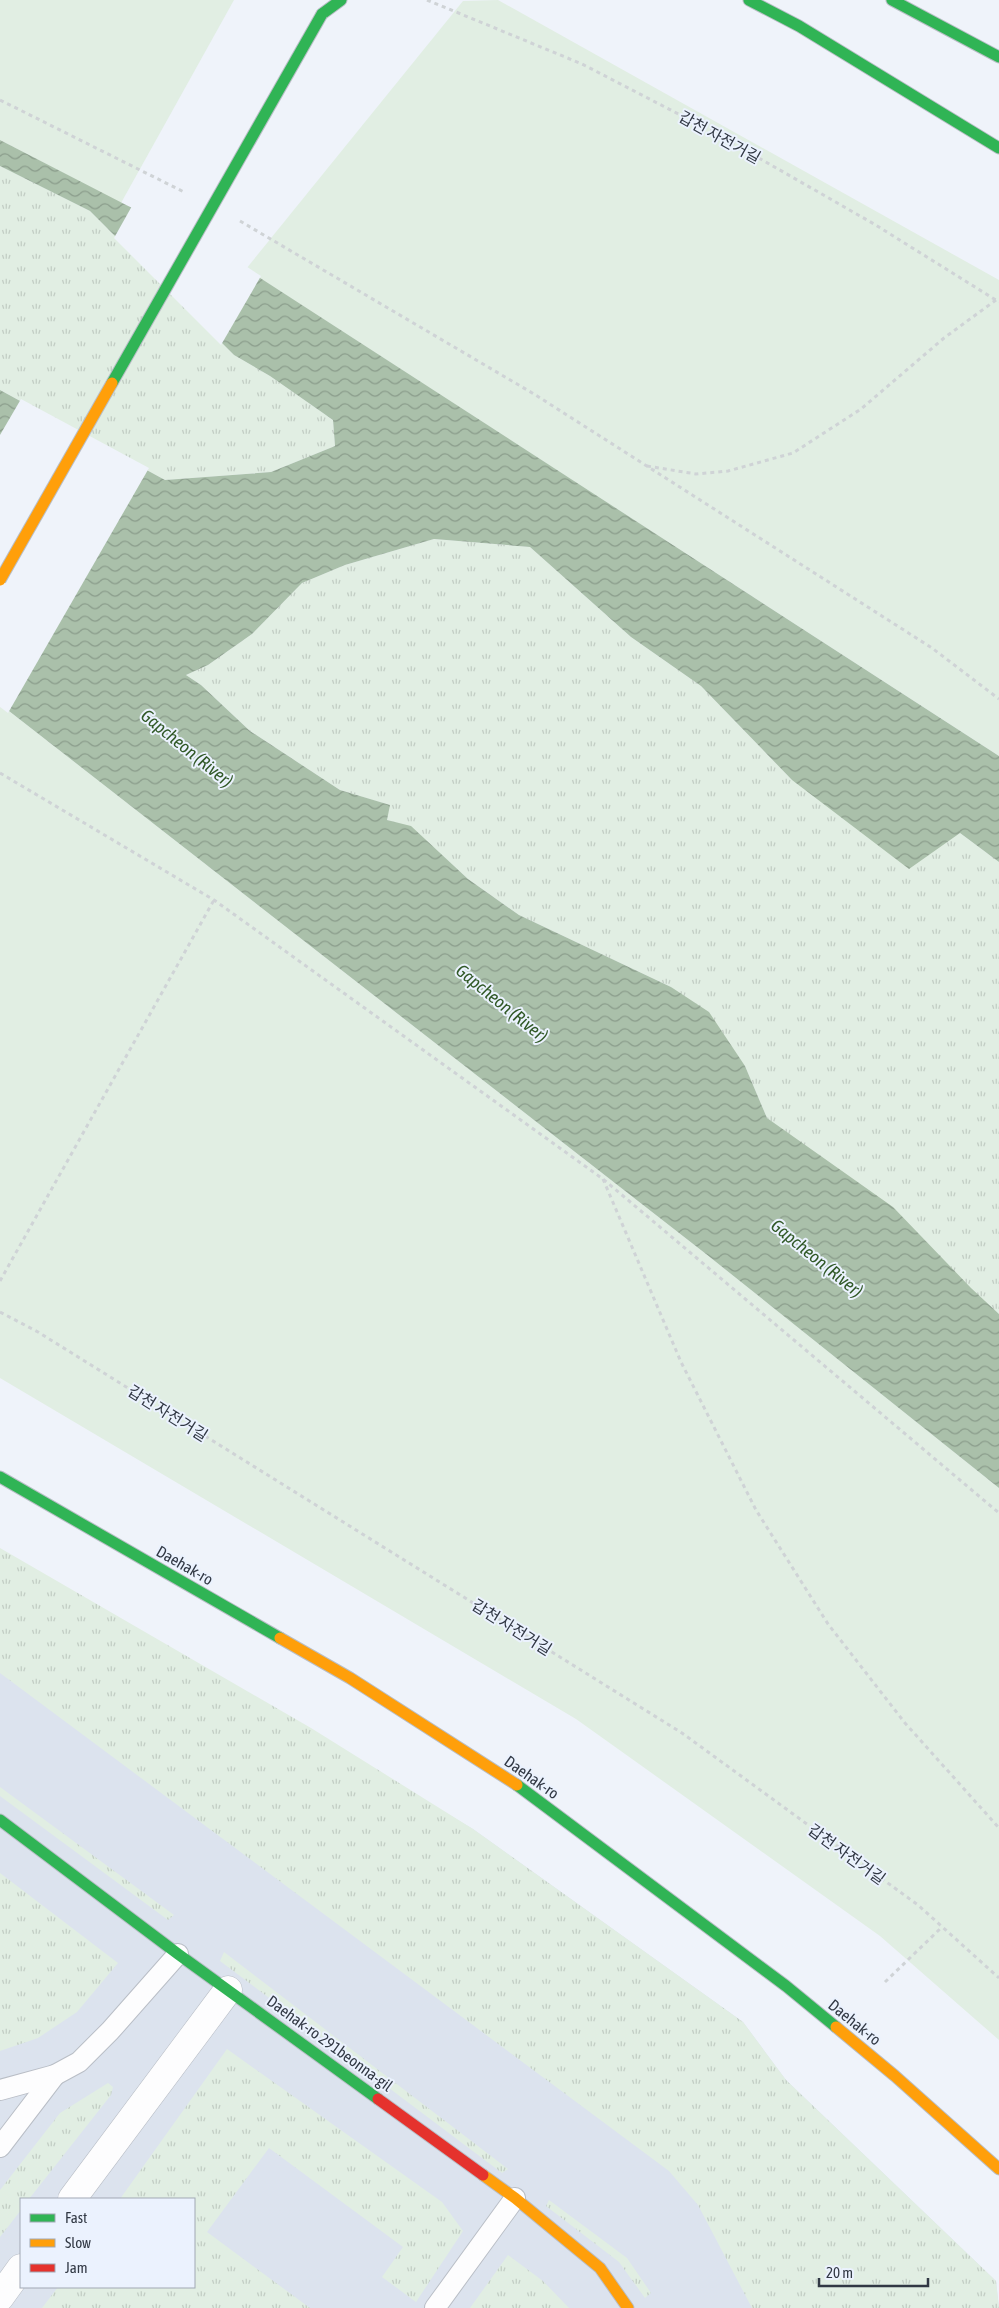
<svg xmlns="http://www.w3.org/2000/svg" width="999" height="2308" viewBox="0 0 999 2308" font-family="'Asap Condensed','Noto Sans KR',sans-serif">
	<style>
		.built { fill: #dce3ee; fill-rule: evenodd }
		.grass { fill: url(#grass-tufts) }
		.park { fill: #e1eee3 }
		.water { fill: url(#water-waves) }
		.pier { fill: #eff3fa }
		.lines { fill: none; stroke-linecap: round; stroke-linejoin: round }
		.lane-casing { stroke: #b9bec6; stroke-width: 22 }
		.street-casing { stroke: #b9bec6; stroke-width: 29 }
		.fast-casing { stroke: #b9bec6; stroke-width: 13 }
		.slow-casing { stroke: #b9bec6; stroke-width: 13 }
		.jam-casing { stroke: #b9bec6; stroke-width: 13 }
		.path { stroke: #cfd3d6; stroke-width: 3; stroke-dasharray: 4 4; stroke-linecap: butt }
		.lane { stroke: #fdfdfe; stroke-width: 20 }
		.street { stroke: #fdfdfe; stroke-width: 28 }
		.fast { stroke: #30b455; stroke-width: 11 }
		.slow { stroke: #ff9f0a; stroke-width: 11 }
		.jam { stroke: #e5322d; stroke-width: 11 }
		.fast-bridge-casing { stroke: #b9bec6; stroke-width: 13; stroke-linecap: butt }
		.slow-bridge-casing { stroke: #b9bec6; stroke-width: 13; stroke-linecap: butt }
		.fast-bridge { stroke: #30b455; stroke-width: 11 }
		.slow-bridge { stroke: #ff9f0a; stroke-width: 11 }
		.labels { text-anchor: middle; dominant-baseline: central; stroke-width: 4; stroke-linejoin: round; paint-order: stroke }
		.street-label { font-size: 16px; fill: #313844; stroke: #ebf2fe }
		.water-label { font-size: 18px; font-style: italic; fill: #315928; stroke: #ebf2fe }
	</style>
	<defs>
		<pattern id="grass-tufts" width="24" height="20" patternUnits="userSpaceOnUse" patternTransform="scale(1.25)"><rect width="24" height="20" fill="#e1eee3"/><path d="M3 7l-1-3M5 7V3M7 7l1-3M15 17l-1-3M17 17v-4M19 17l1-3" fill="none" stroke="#c2cdc4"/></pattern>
		<pattern id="water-waves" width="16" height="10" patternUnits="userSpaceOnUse" patternTransform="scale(1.25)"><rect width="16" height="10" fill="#aac0aa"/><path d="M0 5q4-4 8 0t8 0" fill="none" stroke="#8b9d8c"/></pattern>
	</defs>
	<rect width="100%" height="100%" fill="#eff3fa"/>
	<path class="built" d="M0,1549L473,1829L743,2022L786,2080L996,2281L999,2308H0ZM21,2199H194V2287H21Z"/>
	<g class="grass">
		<path d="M0,166L90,211L234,355L270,376L333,420L335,446L271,472L165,480L0,390Z"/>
		<path d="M434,539L530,547L631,637L701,686L792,780L960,833L999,862V1314L806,1148L767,1118L745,1066L671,987L519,915L468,879L411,827L387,820L389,805L340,790L250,731L201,685L186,675L208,665L252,634L302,583L345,565Z"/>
		<path d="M0,1548L311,1728L473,1829L743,2022L786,2080L996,2281L999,2308H752L698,2205L669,2171L0,1673Z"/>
		<path d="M0,1787L174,1915L168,1920L0,1796Z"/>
		<path d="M0,1873L118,1963L77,2012L38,2038L0,2051Z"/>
		<path d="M224,1952L508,2169L502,2173L220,1961Z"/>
		<path d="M227,2049L442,2202L463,2231L416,2302L382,2277L403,2247L269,2148L207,2232L310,2308H42L58,2287H194V2199H120Z"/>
		<path d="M108,2083L113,2087L111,2095L29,2199H21V2210L0,2237V2190L60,2113Z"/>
		<path d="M549,2200L627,2258L651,2293L645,2298L619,2262L546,2206Z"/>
		<path d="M508,2255L543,2281L569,2308H470Z"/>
	</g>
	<g class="park">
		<path d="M0,0H234L121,203L0,140Z"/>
		<path d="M498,0L999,280V756L246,269L463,1Z"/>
		<path d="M0,704L706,1254L999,1488V2040L880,1936L576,1719L0,1378Z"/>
	</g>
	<path class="water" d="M0,140L231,259L999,756V862L960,833L909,869L792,780L701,686L631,637L530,547L434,539L345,565L302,583L252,634L208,665L186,675L201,685L250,731L340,790L390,805L387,820L411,826L468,879L519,915L671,987L709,1012L745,1066L767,1118L893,1207L971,1288L999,1314V1488L706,1254L0,704V390L165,480L271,472L335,446L333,420L270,376L234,355L90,211L0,166Z"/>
	<g class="pier">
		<path d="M132,206L232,257L261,276L221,345L114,238Z"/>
		<path d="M21,399L149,468L8,713L0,707V435Z"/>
	</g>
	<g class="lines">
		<g class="lane-casing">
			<g id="lane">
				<path d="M0,2090L55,2075L79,2062L110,2031L178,1954"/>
				<path d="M0,2147L55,2075"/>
				<path d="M435,2308L515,2198"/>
			</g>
		</g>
		<g class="street-casing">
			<g id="street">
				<path d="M72,2199L228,1990"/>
				<path d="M0,2297L21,2268"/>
			</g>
		</g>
		<g class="fast-casing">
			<g id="fast">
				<path d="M749,0L799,26L999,148"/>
				<path d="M892,0L999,57"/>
				<path d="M322,14L341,0"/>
				<path d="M0,1477L280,1638"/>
				<path d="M517,1785L786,1986L836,2027"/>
				<path d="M0,1820L178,1954L378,2099"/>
			</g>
		</g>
		<g class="slow-casing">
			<g id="slow">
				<path d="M280,1638L350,1678L517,1785"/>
				<path d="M836,2027L895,2076L999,2169"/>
				<path d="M483,2175L515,2198L600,2268L628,2308"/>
			</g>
		</g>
		<g class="jam-casing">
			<path id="jam" d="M378,2099L483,2175"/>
		</g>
		<g class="path">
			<path d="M427,0L582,64L717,134L874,224L999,302"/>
			<path d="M0,100L184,192"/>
			<path d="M240,221L534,394L932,648L999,699"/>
			<path d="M647,466L696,474L728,471L793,453L861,409L944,338L996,300"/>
			<path d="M0,773L214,900L603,1179L999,1513"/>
			<path d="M603,1179L681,1362L756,1510L828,1624L905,1723L999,1828"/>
			<path d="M0,1281L214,900"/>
			<path d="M0,1312L38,1332L682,1733L918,1905L999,1978"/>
			<path d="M885,1982L942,1927"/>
		</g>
		<use href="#lane" class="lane"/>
		<use href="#street" class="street"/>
		<use href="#fast" class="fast"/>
		<use href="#slow" class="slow"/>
		<use href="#jam" class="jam"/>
		<g class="fast-bridge-casing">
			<path id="fast-bridge" d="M112,383L322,14"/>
		</g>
		<g class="slow-bridge-casing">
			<path id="slow-bridge" d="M0,580L112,383"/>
		</g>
		<use href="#fast-bridge" class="fast-bridge"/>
		<use href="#slow-bridge" class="slow-bridge"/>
	</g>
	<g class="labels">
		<g class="street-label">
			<text transform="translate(720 137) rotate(29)">갑천 자전거길</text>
			<text transform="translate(168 1413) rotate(32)">갑천 자전거길</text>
			<text transform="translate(185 1565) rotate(30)">Daehak-ro</text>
			<text transform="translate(512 1627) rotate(32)">갑천 자전거길</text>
			<text transform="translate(532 1777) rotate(35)">Daehak-ro</text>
			<text transform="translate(847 1854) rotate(36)">갑천 자전거길</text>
			<text transform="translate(855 2022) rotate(39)">Daehak-ro</text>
			<text transform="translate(330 2043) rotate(36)">Daehak-ro 291beonna-gil</text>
		</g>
		<g class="water-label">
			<text transform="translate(187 748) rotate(39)">Gapcheon (River)</text>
			<text transform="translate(502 1003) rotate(39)">Gapcheon (River)</text>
			<text transform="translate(817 1258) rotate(39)">Gapcheon (River)</text>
		</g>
	</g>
	<rect x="20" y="2198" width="175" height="90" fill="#ebf2fe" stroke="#a1a8b4"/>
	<rect x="30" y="2214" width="25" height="8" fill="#30b455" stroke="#a1a8b4"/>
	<text x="65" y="2223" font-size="15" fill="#313844">Fast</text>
	<rect x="30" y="2239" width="25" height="8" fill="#ff9f0a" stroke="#a1a8b4"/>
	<text x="65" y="2248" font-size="15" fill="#313844">Slow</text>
	<rect x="30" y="2264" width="25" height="8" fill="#e5322d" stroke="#a1a8b4"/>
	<text x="65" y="2273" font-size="15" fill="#313844">Jam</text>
	<path d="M819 2278v8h109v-8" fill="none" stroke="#313844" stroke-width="2.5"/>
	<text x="826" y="2278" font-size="15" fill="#313844" stroke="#ebf2fe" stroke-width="4" paint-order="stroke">20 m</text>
</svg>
